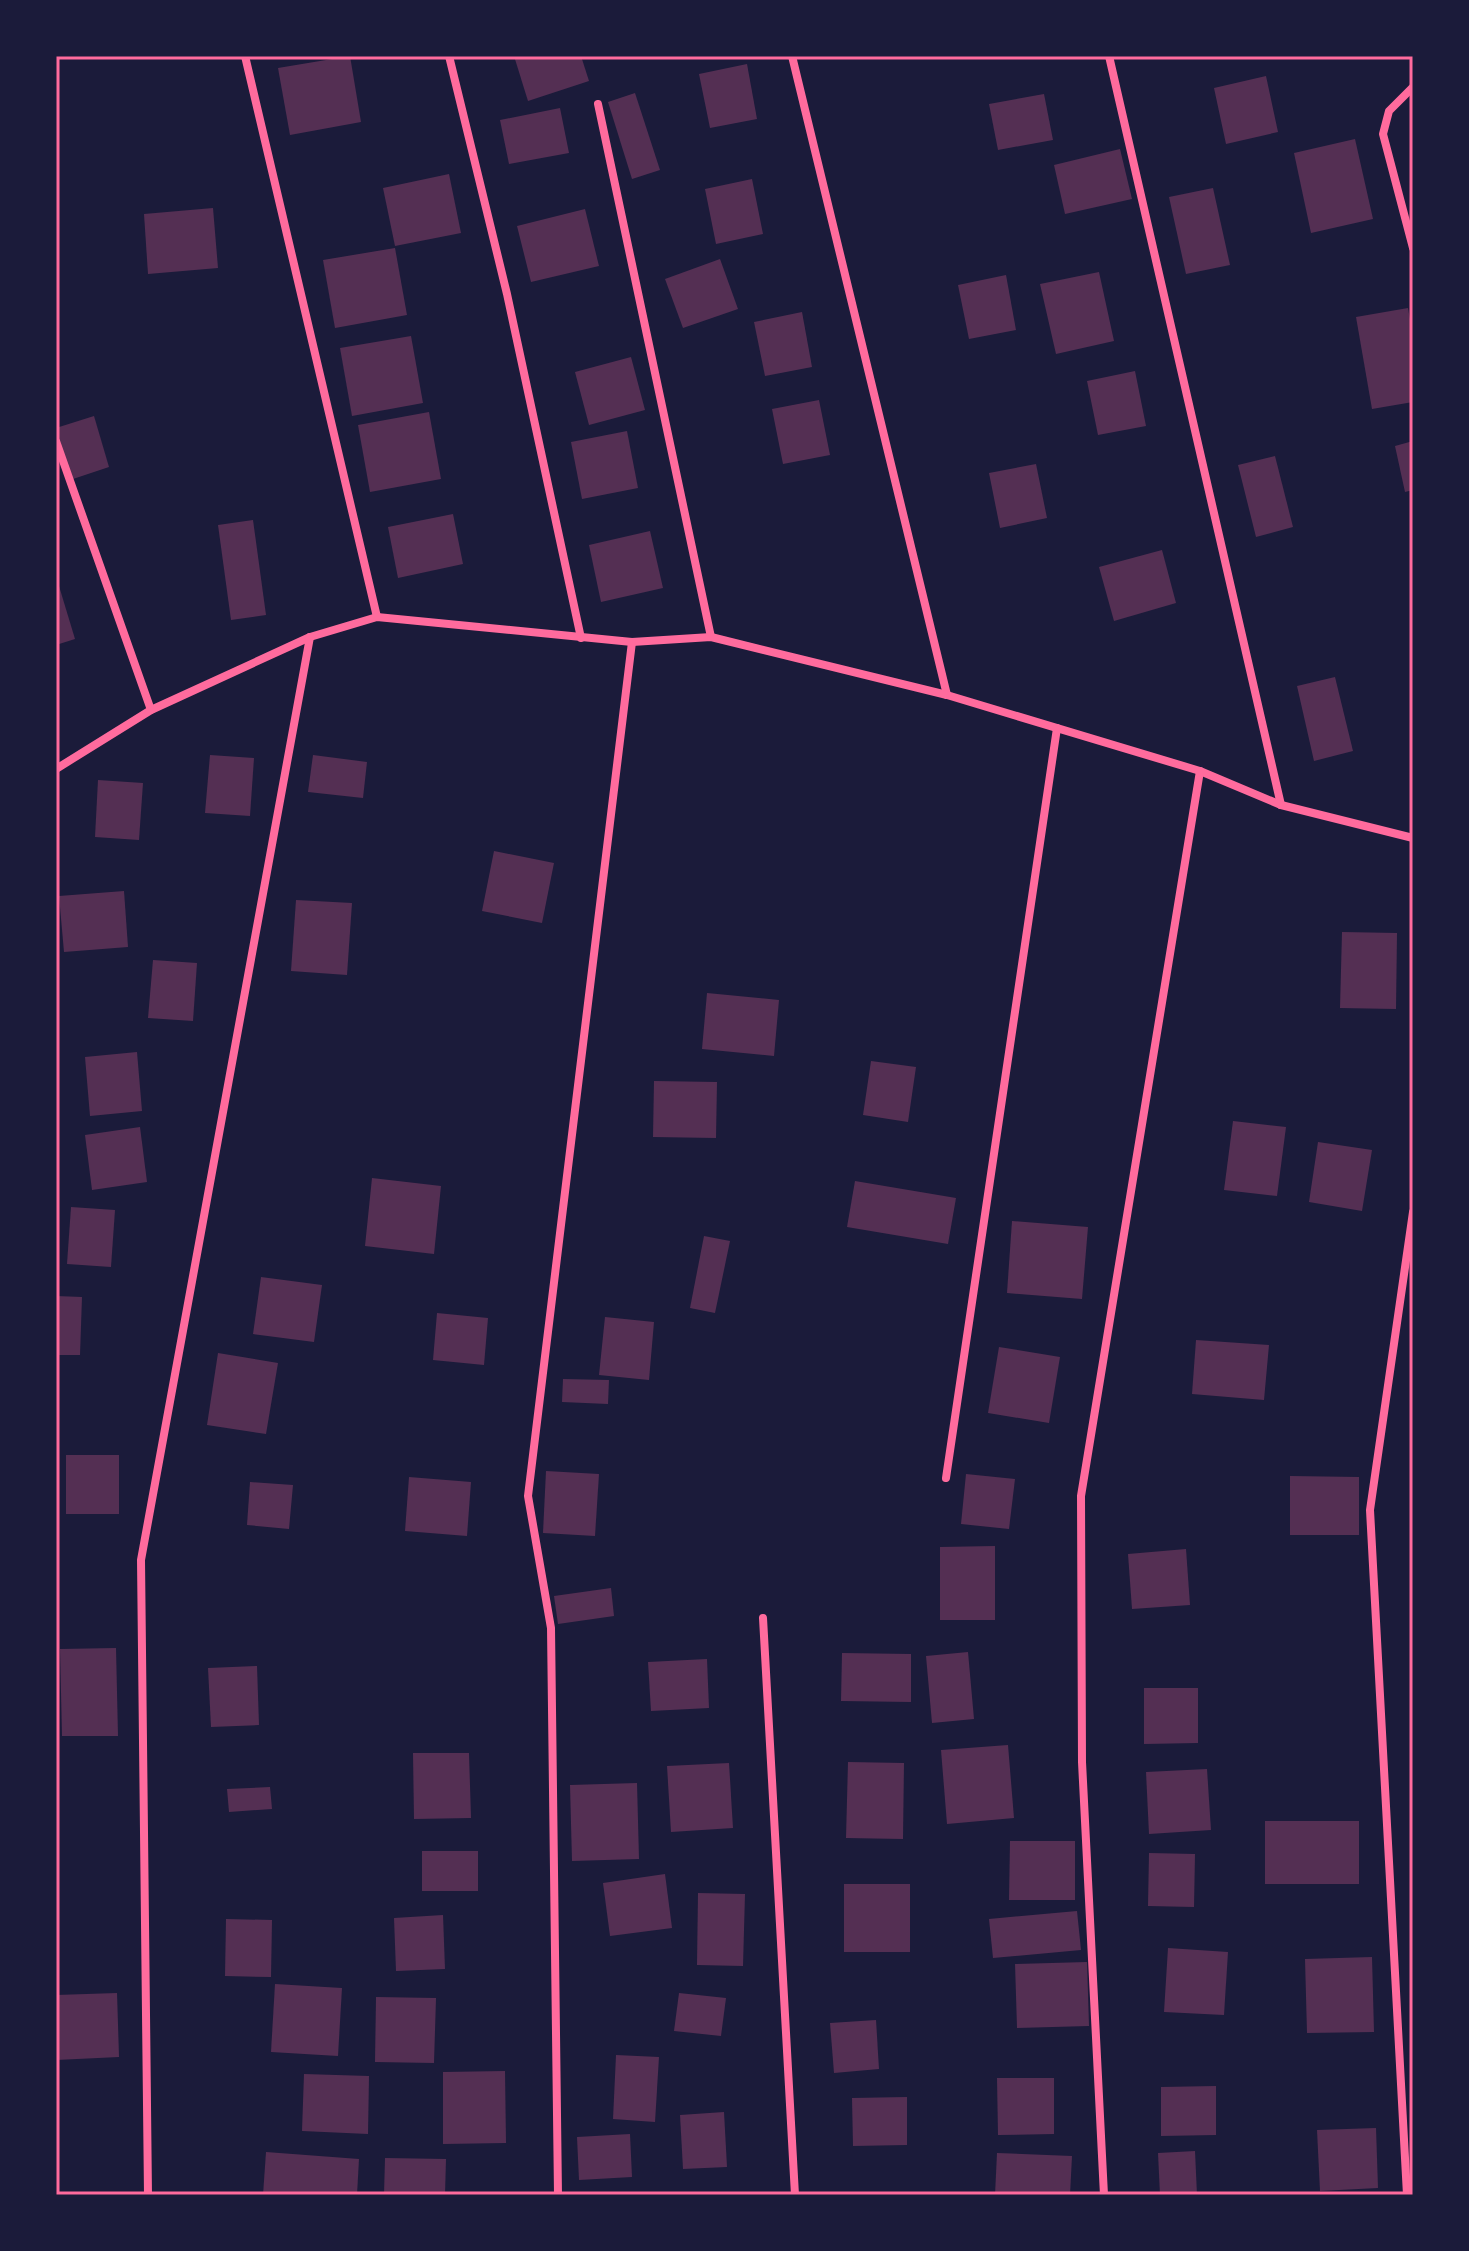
<svg xmlns="http://www.w3.org/2000/svg" width="1469" height="2251" viewBox="0 0 1469 2251" font-family="'PT Sans',sans-serif">
	<style>
		.building { fill: #542f53 }
		.lines { fill: none; stroke-linecap: round; stroke-linejoin: round }
		.minor { stroke: #ff6b9d; stroke-width: 8 }
		.neatline { fill: none; stroke: #ff6b9d; stroke-width: 3 }
	</style>
	<rect width="100%" height="100%" fill="#1b1b3a"/>
	<g class="building">
		<path d="M350,56L361,122L290,135L278,68Z"/>
		<path d="M514,56H581L589,81L528,101Z"/>
		<path d="M747,64L757,119L710,128L699,74Z"/>
		<path d="M1266,76L1278,132L1226,144L1214,88Z"/>
		<path d="M635,93L660,170L632,179L608,102Z"/>
		<path d="M1044,94L1053,140L998,150L989,104Z"/>
		<path d="M560,108L569,153L509,164L500,120Z"/>
		<path d="M1355,139L1373,219L1311,233L1294,153Z"/>
		<path d="M1120,149L1132,199L1065,214L1054,165Z"/>
		<path d="M449,174L461,233L395,246L383,188Z"/>
		<path d="M752,179L763,234L716,244L705,189Z"/>
		<path d="M1213,188L1230,265L1186,274L1169,197Z"/>
		<path d="M213,208L218,268L148,274L144,214Z"/>
		<path d="M585,209L599,266L531,282L517,226Z"/>
		<path d="M395,248L407,315L335,328L323,260Z"/>
		<path d="M720,259L738,309L683,328L665,279Z"/>
		<path d="M1099,272L1114,341L1056,354L1040,284Z"/>
		<path d="M1006,275L1016,330L969,339L958,285Z"/>
		<path d="M1408,308L1413,336V402L1372,409L1356,317Z"/>
		<path d="M802,312L812,367L765,376L754,322Z"/>
		<path d="M411,336L423,403L352,416L340,348Z"/>
		<path d="M631,357L645,410L589,425L575,372Z"/>
		<path d="M1135,371L1146,426L1098,435L1087,381Z"/>
		<path d="M819,400L830,455L783,464L772,409Z"/>
		<path d="M429,412L441,479L370,492L358,425Z"/>
		<path d="M94,416L109,467L70,480L56,428Z"/>
		<path d="M627,431L638,488L582,499L571,442Z"/>
		<path d="M1413,441V490L1405,492L1395,446Z"/>
		<path d="M1275,456L1293,527L1256,537L1238,465Z"/>
		<path d="M1036,464L1047,518L1000,528L989,473Z"/>
		<path d="M453,514L463,564L398,578L388,527Z"/>
		<path d="M253,520L266,615L231,620L218,525Z"/>
		<path d="M650,531L663,588L601,602L589,545Z"/>
		<path d="M1162,550L1176,603L1114,621L1099,567Z"/>
		<path d="M59,586L75,639L56,645V587Z"/>
		<path d="M1335,677L1353,751L1314,761L1297,686Z"/>
		<path d="M210,755L254,758L250,816L205,813Z"/>
		<path d="M313,755L367,762L363,798L308,792Z"/>
		<path d="M98,780L143,783L139,840L95,837Z"/>
		<path d="M494,851L554,863L542,923L482,911Z"/>
		<path d="M124,891L128,947L64,952L59,896Z"/>
		<path d="M296,900L352,903L347,975L291,971Z"/>
		<path d="M1342,932L1397,933L1396,1009L1340,1008Z"/>
		<path d="M153,960L197,963L193,1021L148,1018Z"/>
		<path d="M707,993L779,1000L774,1056L702,1049Z"/>
		<path d="M137,1052L142,1111L90,1116L85,1057Z"/>
		<path d="M871,1061L916,1067L908,1122L863,1115Z"/>
		<path d="M654,1081L717,1082L716,1138L653,1137Z"/>
		<path d="M1233,1121L1286,1127L1277,1196L1224,1190Z"/>
		<path d="M140,1127L147,1182L92,1190L85,1135Z"/>
		<path d="M1318,1142L1372,1150L1362,1211L1309,1202Z"/>
		<path d="M372,1178L441,1186L434,1254L365,1246Z"/>
		<path d="M855,1181L956,1198L948,1244L847,1227Z"/>
		<path d="M71,1207L115,1210L111,1267L67,1264Z"/>
		<path d="M1012,1221L1088,1227L1082,1299L1007,1293Z"/>
		<path d="M704,1236L730,1241L715,1313L690,1308Z"/>
		<path d="M261,1277L322,1285L314,1342L253,1334Z"/>
		<path d="M56,1296L82,1297L80,1355H56Z"/>
		<path d="M437,1313L488,1318L484,1365L433,1360Z"/>
		<path d="M605,1317L654,1322L649,1380L599,1375Z"/>
		<path d="M1196,1340L1269,1345L1264,1400L1192,1394Z"/>
		<path d="M999,1347L1060,1357L1049,1423L988,1413Z"/>
		<path d="M218,1353L278,1363L266,1434L207,1425Z"/>
		<path d="M563,1379L609,1380L608,1404L562,1402Z"/>
		<rect x="66" y="1455" width="53" height="59"/>
		<path d="M546,1471L599,1474L595,1536L543,1533Z"/>
		<path d="M966,1474L1015,1479L1009,1529L961,1524Z"/>
		<path d="M1290,1476L1359,1477V1535H1290Z"/>
		<path d="M409,1477L471,1482L467,1536L405,1531Z"/>
		<path d="M250,1482L293,1485L289,1529L247,1525Z"/>
		<path d="M995,1546V1620H940V1547Z"/>
		<path d="M1186,1549L1190,1605L1132,1609L1128,1554Z"/>
		<path d="M611,1588L614,1616L558,1624L554,1596Z"/>
		<path d="M116,1648L118,1736H62L60,1649Z"/>
		<path d="M968,1652L974,1719L932,1723L926,1656Z"/>
		<path d="M842,1653L911,1654V1702L841,1701Z"/>
		<path d="M707,1659L709,1708L651,1711L648,1662Z"/>
		<path d="M257,1666L259,1725L211,1727L208,1668Z"/>
		<path d="M1144,1688H1198V1743L1144,1744Z"/>
		<path d="M1008,1745L1014,1818L947,1824L941,1750Z"/>
		<path d="M413,1753H469L471,1818L414,1819Z"/>
		<path d="M848,1762L904,1763L903,1839L846,1838Z"/>
		<path d="M729,1763L733,1828L671,1832L667,1766Z"/>
		<path d="M1207,1769L1211,1830L1149,1834L1146,1772Z"/>
		<path d="M637,1783L639,1859L572,1861L570,1785Z"/>
		<path d="M270,1787L272,1809L229,1812L227,1789Z"/>
		<rect x="1265" y="1821" width="94" height="63"/>
		<path d="M1010,1841H1075V1900H1009Z"/>
		<rect x="422" y="1851" width="56" height="40"/>
		<path d="M1149,1853L1195,1854L1194,1907L1148,1906Z"/>
		<path d="M665,1874L672,1928L610,1936L603,1883Z"/>
		<rect x="844" y="1884" width="66" height="68"/>
		<path d="M698,1893L745,1894L743,1966L697,1965Z"/>
		<path d="M1077,1911L1081,1950L993,1958L989,1919Z"/>
		<path d="M443,1915L445,1969L396,1971L394,1918Z"/>
		<path d="M226,1919L272,1920L271,1977L225,1976Z"/>
		<path d="M1168,1948L1228,1952L1224,2015L1164,2012Z"/>
		<path d="M1372,1957L1374,2032L1307,2033L1305,1959Z"/>
		<path d="M1087,1962L1089,2026L1017,2028L1015,1964Z"/>
		<path d="M275,1984L342,1988L338,2056L271,2052Z"/>
		<path d="M117,1993L119,2057L56,2060V1995Z"/>
		<path d="M679,1993L726,1998L721,2036L674,2031Z"/>
		<path d="M376,1997L436,1998L434,2063L375,2062Z"/>
		<path d="M876,2020L879,2069L834,2073L830,2023Z"/>
		<path d="M616,2055L659,2057L655,2122L613,2119Z"/>
		<path d="M505,2071L506,2143L443,2144V2072Z"/>
		<path d="M304,2074L369,2076L368,2134L302,2131Z"/>
		<path d="M997,2078H1054V2134L998,2135Z"/>
		<path d="M1216,2086V2135L1161,2136V2087Z"/>
		<path d="M907,2097V2145L853,2146L852,2098Z"/>
		<path d="M724,2112L727,2167L683,2169L680,2115Z"/>
		<path d="M1376,2128L1378,2188L1320,2191L1317,2130Z"/>
		<path d="M630,2134L632,2177L579,2180L577,2137Z"/>
		<path d="M1195,2151L1197,2195H1160L1158,2153Z"/>
		<path d="M266,2152L359,2159L357,2195H263Z"/>
		<path d="M997,2153L1072,2156L1070,2195H995Z"/>
		<path d="M385,2158L446,2159L445,2195H384Z"/>
	</g>
	<g class="lines">
		<g class="minor">
			<path d="M245,56L377,617"/>
			<path d="M449,56L507,294L581,638"/>
			<path d="M792,56L947,695"/>
			<path d="M1109,56L1281,805"/>
			<path d="M1413,87L1389,111L1383,134L1413,248"/>
			<path d="M598,104L711,637"/>
			<path d="M56,441L151,710"/>
			<path d="M56,769L151,710L310,637L377,617L632,642L711,637L947,695L1200,771L1281,805L1413,838"/>
			<path d="M946,1478L1057,728"/>
			<path d="M763,1618L795,2195"/>
			<path d="M148,2195L141,1560L310,637"/>
			<path d="M558,2195L551,1628L528,1496L632,642"/>
			<path d="M1104,2195L1082,1762L1081,1496L1200,771"/>
			<path d="M1407,2195L1370,1510L1413,1212"/>
		</g>
	</g>
	<rect width="1469" height="2251" fill="none" stroke="#1b1b3a" stroke-width="116"/>
	<rect x="58" y="58" width="1353" height="2135" class="neatline"/>
</svg>
